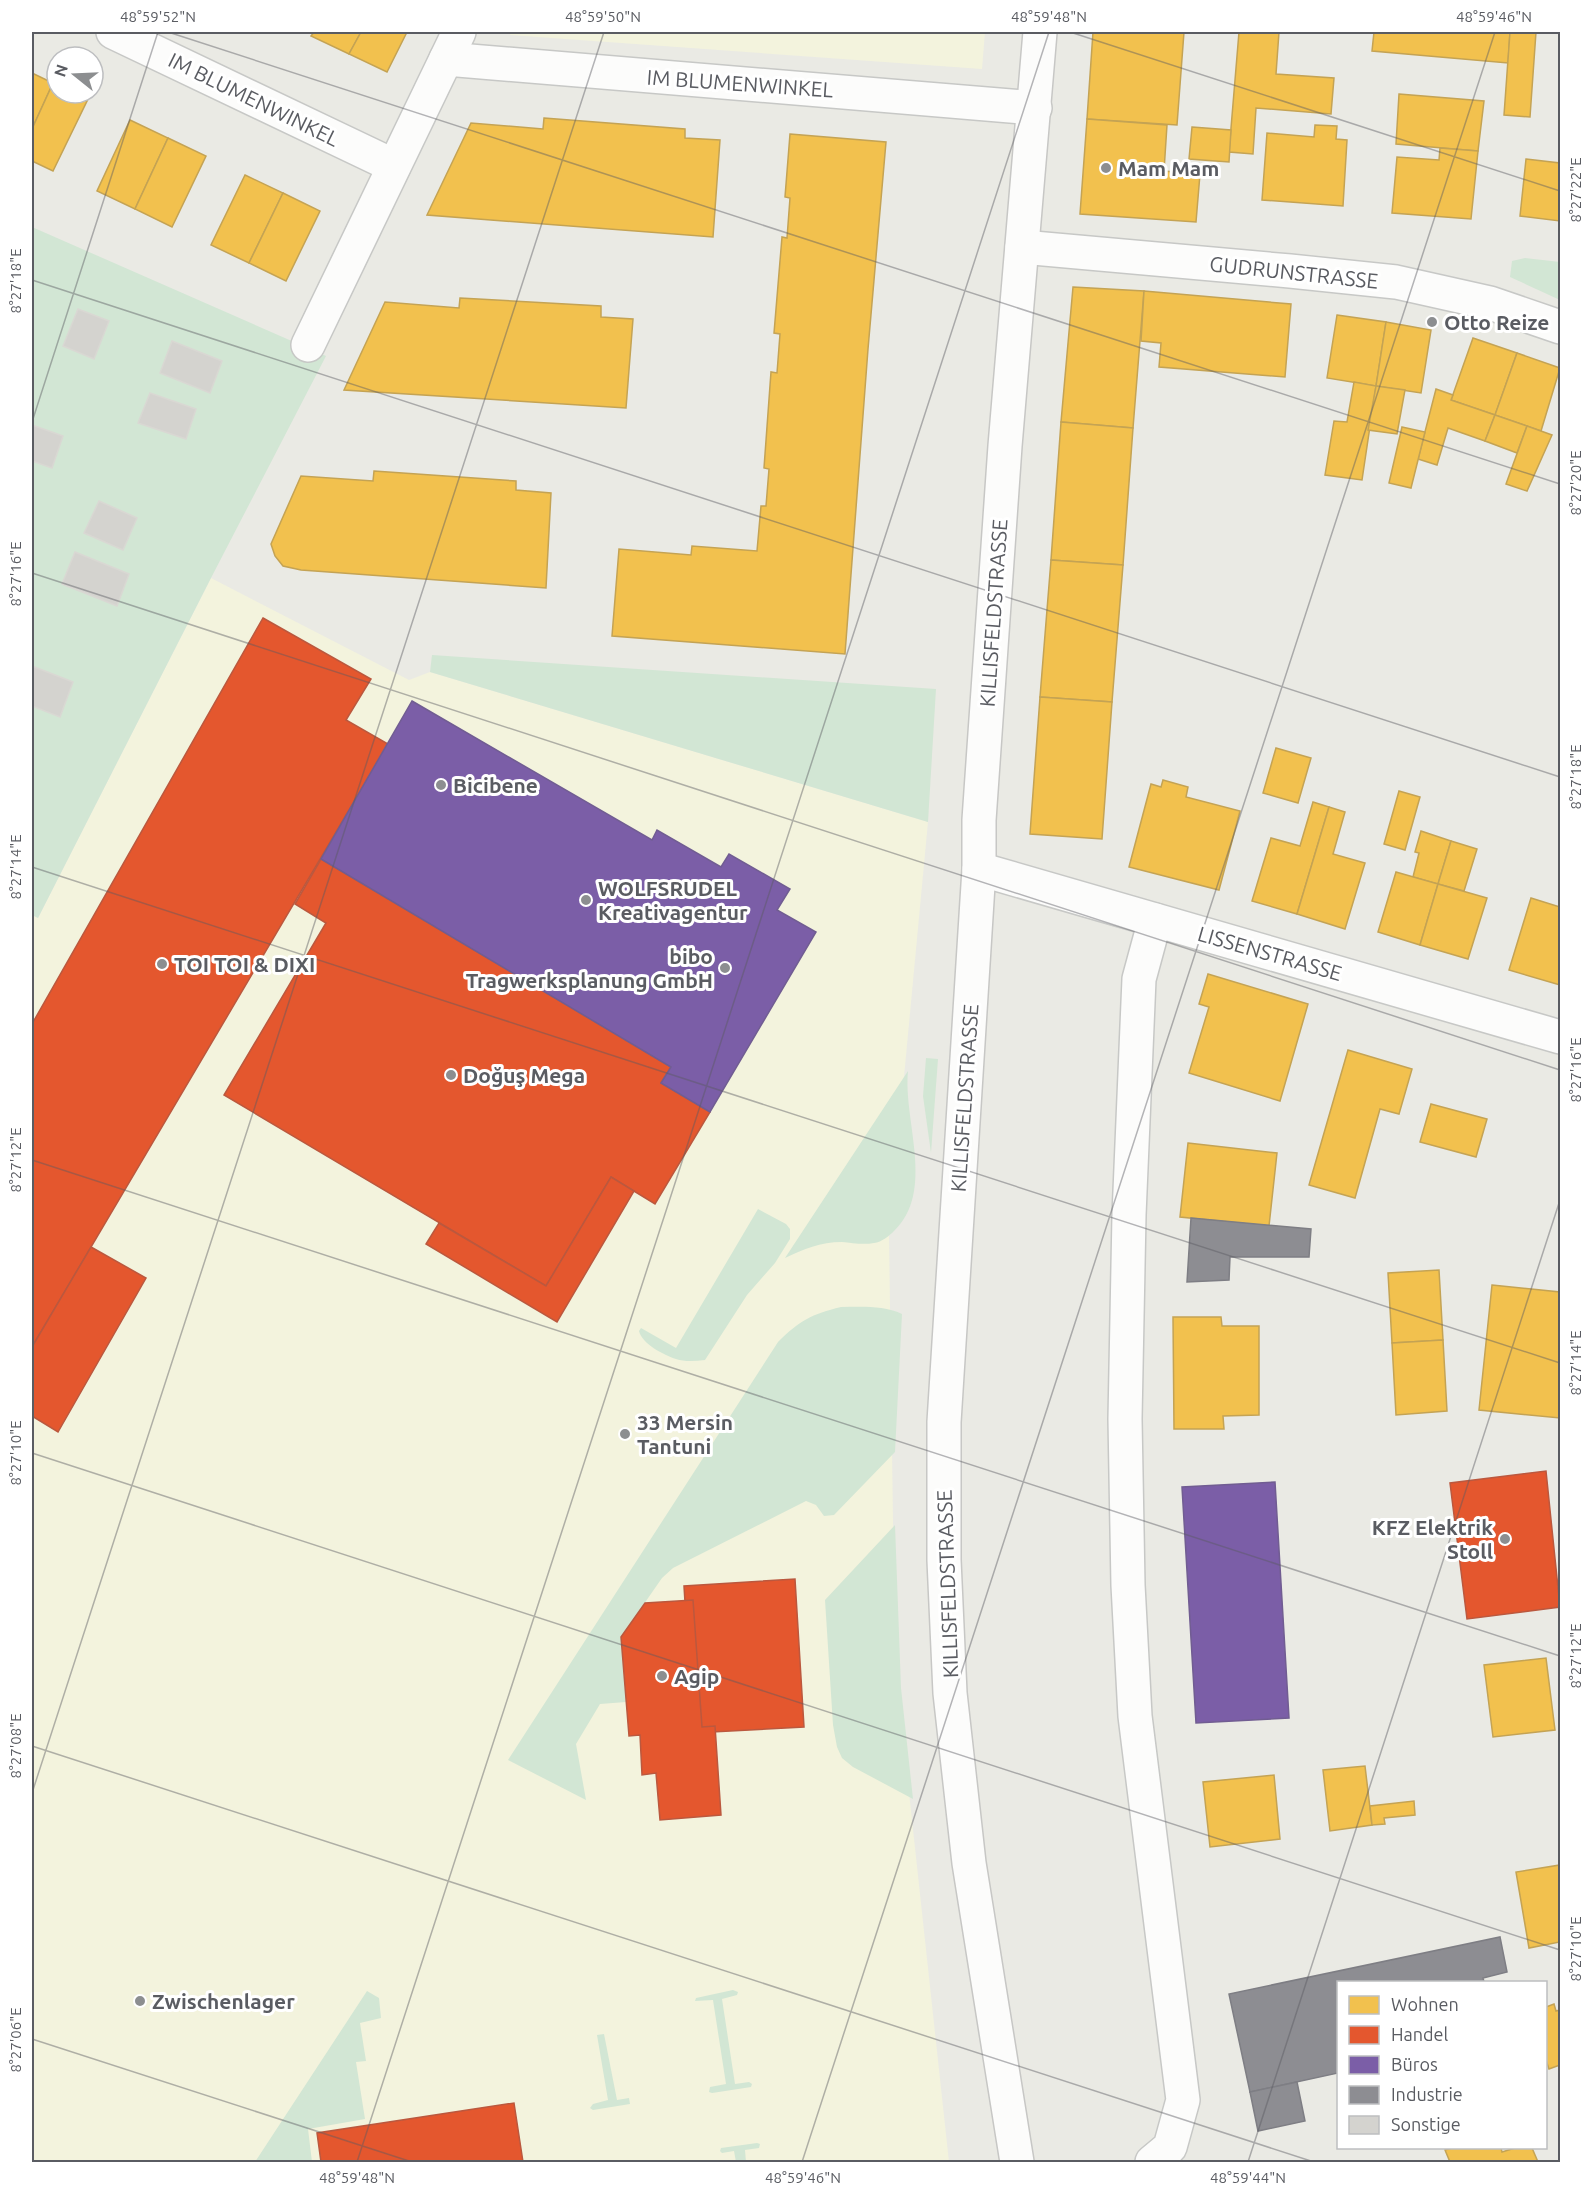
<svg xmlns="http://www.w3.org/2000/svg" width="1592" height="2194" viewBox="0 0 1592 2194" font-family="Ubuntu,sans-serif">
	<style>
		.commercial { fill: #f3f3dd }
		.green { fill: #d2e6d4 }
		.homes { fill: #f2c14e; stroke: #c4a354; stroke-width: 1.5 }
		.shops { fill: #e4572e; stroke: #bb583e; stroke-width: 1.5 }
		.offices { fill: #7b5ea7; stroke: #715d92; stroke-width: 1.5 }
		.industry { fill: #8d8d92; stroke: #7e7e84; stroke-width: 1.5 }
		.building { fill: #d4d3cf; stroke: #d9d8d3; stroke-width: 1.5 }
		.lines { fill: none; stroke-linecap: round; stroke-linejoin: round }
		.minor-casing { stroke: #c7c8c6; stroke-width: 36 }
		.secondary-casing { stroke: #c7c7c5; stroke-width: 36 }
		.minor { stroke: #fcfcfb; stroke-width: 33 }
		.secondary { stroke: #fcfcfb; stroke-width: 33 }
		.ticks { fill: none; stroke: #5a5c62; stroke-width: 1.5; stroke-opacity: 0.45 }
		.poi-dot { fill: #8c8e90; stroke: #fff; stroke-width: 2 }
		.labels { text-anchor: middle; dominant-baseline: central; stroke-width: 6; stroke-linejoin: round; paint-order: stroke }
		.street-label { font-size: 21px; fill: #5a5c62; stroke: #fff }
		.poi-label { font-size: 21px; font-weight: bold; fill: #5a5c62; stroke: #fff; text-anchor: start }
		.neatline { fill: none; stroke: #5a5c62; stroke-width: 2 }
		.ticks-label { font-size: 15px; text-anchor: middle; fill: #5a5c62 }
	</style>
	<rect width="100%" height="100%" fill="#eaeae4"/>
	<g class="commercial">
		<path d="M511,32H985L982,69L510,35Z"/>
		<path d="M211,578L409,680L430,672L928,822L889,1236L895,1663L949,2162H32V915L38,918Z"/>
	</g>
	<g class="green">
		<path d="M32,227L326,356L211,578L38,918L32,915Z"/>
		<path d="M1525,258L1560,262V300L1510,277L1512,261Z"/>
		<path d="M432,655L936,689L928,822L430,672Z"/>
		<path d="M926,1058L938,1059L931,1153L923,1096Z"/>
		<path d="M908,1071C903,1121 936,1191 894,1231C889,1236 882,1242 874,1243C864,1245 852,1243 842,1242C820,1242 804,1249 785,1258Z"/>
		<path d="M758,1209L786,1224L790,1229V1239L775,1263L747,1295L705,1360C695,1361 685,1362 676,1359C664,1355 642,1344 639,1331L641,1328L676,1348Z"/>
		<path d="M841,1307C861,1307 883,1305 902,1314L895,1452L834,1515L824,1516L816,1505L806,1501L673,1568L662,1578L621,1637L626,1702L600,1704L576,1744L586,1800L508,1760L778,1342C799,1321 812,1314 841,1307Z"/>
		<path d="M895,1525L901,1688L913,1799L853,1767L842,1758L837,1747L833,1725L825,1600Z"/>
		<path d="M733,1990L738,1992L737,1995L722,1999L735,2084L749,2082L752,2084L751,2087L712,2093L709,2092L710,2087L726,2084L713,2000L695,2001L696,1998Z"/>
		<path d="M367,1991L379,1998L381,2018L360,2023L366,2061L356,2062L365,2119L308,2129L312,2162H255Z"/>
		<path d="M604,2034L617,2100L629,2098L630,2104L593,2110L590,2108L593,2104L608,2100L597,2035Z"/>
		<path d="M757,2143L760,2144L759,2148L745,2150L746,2162H736L734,2151L722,2153L720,2151L721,2148Z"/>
	</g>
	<g class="homes">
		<path d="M314,32H361L349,54L311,36Z"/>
		<path d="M361,32H407L387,72L349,54Z"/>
		<path d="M1093,32H1184L1177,125L1087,119Z"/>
		<path d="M1239,32H1279L1276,74L1334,78L1331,114L1256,108L1253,154L1229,152Z"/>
		<path d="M1374,32H1510L1508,63L1372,51Z"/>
		<path d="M1510,32H1536L1530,117L1504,115Z"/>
		<path d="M32,73L53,83L32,129Z"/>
		<path d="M53,83L57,84V93H75L88,99L53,171L32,161V129Z"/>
		<path d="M1399,94L1484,101L1478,151L1396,144Z"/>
		<path d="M544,118L685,129V138L720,140L713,237L427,215L471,123L543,129Z"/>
		<path d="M1087,119L1167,125L1164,171L1200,174L1196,222L1080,214Z"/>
		<path d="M130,120L168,138L135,209L97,191Z"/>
		<path d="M1315,125L1337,126L1336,139L1347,140L1343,206L1262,200L1267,133L1314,137Z"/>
		<path d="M1192,127L1231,130L1229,162L1189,159Z"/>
		<path d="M790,134L886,142L868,349L845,654L612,636L619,549L691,555L692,546L757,551L761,506H766L769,469L764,468L771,372L777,373L780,334L774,333L782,237L787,238L790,198L785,197Z"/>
		<path d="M168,138L206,156L172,227L135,209Z"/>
		<path d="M1440,148L1478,151L1471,219L1392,213L1397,157L1439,160Z"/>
		<path d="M1526,159L1560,163V221L1520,216Z"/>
		<path d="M245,175L283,193L249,263L211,245Z"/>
		<path d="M283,193L320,211L286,281L249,263Z"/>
		<path d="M1073,287L1144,291L1133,428L1061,422Z"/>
		<path d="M1144,291L1291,304L1285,377L1159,367L1161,343L1141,341Z"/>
		<path d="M460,298L601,306V317L633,319L626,408L344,390L385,302L459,308Z"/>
		<path d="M1337,315L1386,322L1376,386L1327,378Z"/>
		<path d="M1386,322L1431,330L1421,393L1376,386Z"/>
		<path d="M1473,338L1517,353L1495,415L1451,400Z"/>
		<path d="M1517,353L1560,368L1541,431L1495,415Z"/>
		<path d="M1354,382L1376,386L1362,480L1325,475L1334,421L1347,422Z"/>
		<path d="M1376,386L1405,390L1397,434L1368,430Z"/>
		<path d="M1436,389L1453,395L1451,400L1495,415L1485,441L1448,428L1437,465L1418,459Z"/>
		<path d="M1495,415L1527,426L1517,453L1485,441Z"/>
		<path d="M1061,422L1133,428L1123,565L1051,560Z"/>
		<path d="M1527,426L1552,435L1527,491L1506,484Z"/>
		<path d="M1402,427L1425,432L1411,488L1389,483Z"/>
		<path d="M374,471L516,481V490L551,493L546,588L301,570L283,566L275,556L271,544L301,476L373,481Z"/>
		<path d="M1051,560L1123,565L1112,702L1040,697Z"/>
		<path d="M1040,697L1112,702L1102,839L1030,834Z"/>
		<path d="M1276,748L1311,758L1298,803L1263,793Z"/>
		<path d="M1163,780L1188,787L1186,797L1240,811L1219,890L1129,867L1151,784L1161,787Z"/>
		<path d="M1399,791L1420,797L1405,850L1384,844Z"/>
		<path d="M1313,802L1329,807L1297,914L1252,901L1271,838L1300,846Z"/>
		<path d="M1329,807L1345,812L1333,854L1365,863L1345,929L1297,914Z"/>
		<path d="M1421,831L1451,841L1438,884L1413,877L1419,853L1415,852Z"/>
		<path d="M1451,841L1477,849L1464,891L1438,884Z"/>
		<path d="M1396,872L1438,884L1420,945L1378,932Z"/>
		<path d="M1438,884L1487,898L1468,959L1420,945Z"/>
		<path d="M1531,898L1560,907V985L1509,970Z"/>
		<path d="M1208,974L1308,1004L1280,1101L1189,1073L1209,1007L1199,1004Z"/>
		<path d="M1348,1050L1412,1069L1399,1114L1380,1109L1355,1198L1309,1185Z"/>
		<path d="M1431,1104L1487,1119L1476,1157L1420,1142Z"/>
		<path d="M1188,1143L1277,1153L1269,1226L1180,1217Z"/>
		<path d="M1439,1270L1443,1340L1392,1343L1388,1273Z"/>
		<path d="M1492,1285L1560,1292V1418L1479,1410Z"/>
		<path d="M1173,1317H1221L1222,1326H1259V1415L1223,1416L1224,1429H1174Z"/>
		<path d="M1443,1340L1447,1411L1396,1415L1392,1343Z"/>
		<path d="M1546,1658L1555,1730L1493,1737L1484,1665Z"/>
		<path d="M1365,1766L1372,1825L1330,1831L1323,1770Z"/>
		<path d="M1274,1775L1280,1839L1210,1847L1203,1782Z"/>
		<path d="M1414,1801L1415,1815L1384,1818L1385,1824L1372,1825L1370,1806Z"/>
		<path d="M1560,1865V1942L1529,1948L1516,1872Z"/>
		<path d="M1554,2004L1556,2011L1560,2010V2065L1549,2069L1546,2060V2007Z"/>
		<path d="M1452,2148H1501L1502,2152L1515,2148H1532L1538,2162H1450L1445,2150Z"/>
	</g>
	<g class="shops">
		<path d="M263,618L371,679L346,720L388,744L32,1347V1024Z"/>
		<path d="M321,859L671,1067L661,1083L710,1112L655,1204L611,1177L546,1286L224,1095L326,923L295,904Z"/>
		<path d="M611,1177L634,1191L557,1322L426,1244L439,1223L546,1286Z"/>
		<path d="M91,1247L146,1278L58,1432L32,1416V1347Z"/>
		<path d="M1546,1471L1560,1607L1467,1619L1450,1483Z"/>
		<path d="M795,1579L804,1727L693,1733L684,1586Z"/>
		<path d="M693,1600L702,1727L715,1726L721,1815L660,1820L656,1773L642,1775L640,1735L629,1736L621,1637L645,1603Z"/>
		<path d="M514,2103L523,2162H321L317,2133Z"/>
	</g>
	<g class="offices">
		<path d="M412,701L652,840L657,830L721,867L729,854L790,889L777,910L816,932L710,1112L661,1083L671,1067L321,859Z"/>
		<path d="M1275,1482L1289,1718L1196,1723L1182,1487Z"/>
	</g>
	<g class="industry">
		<path d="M1191,1218L1311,1229L1309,1257H1230L1229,1280L1187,1282Z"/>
		<path d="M1500,1937L1507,1972L1483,1978L1484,1982H1338V2073L1250,2092L1229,1994Z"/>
		<path d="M1297,2082L1305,2121L1258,2131L1250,2092Z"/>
	</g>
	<g class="building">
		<path d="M78,309L109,321L94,359L63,346Z"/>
		<path d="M172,341L222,361L210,393L160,373Z"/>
		<path d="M150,393L196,409L186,439L138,423Z"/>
		<path d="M32,425L63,436L52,468L32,461Z"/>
		<path d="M99,501L137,518L123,550L84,533Z"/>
		<path d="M75,552L129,574L117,606L62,584Z"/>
		<path d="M32,666L73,682L60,717L32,706Z"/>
	</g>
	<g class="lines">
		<g class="minor-casing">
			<g id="minor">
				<path d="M113,32L394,166"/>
				<path d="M446,59L1035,108"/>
				<path d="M1022,247L1290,271L1396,282L1490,303L1560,327"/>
				<path d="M308,345L459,32"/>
				<path d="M979,869L1560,1037"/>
				<path d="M1152,2162L1170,2147L1183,2100L1135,1716L1128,1585L1125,1419L1129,1215L1139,979L1155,920"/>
			</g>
		</g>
		<g class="secondary-casing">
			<path id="secondary" d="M1017,2162L969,1863L950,1693L944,1560V1422L979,869V820L1005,446L1040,32"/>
		</g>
		<use href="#minor" class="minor"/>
		<use href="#secondary" class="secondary"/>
	</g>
	<path class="ticks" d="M168,32L1560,484M1070,32L1560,191M32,280L1560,777M32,422L158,32M32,573L1560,1070M32,867L1560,1363M32,1160L1560,1656M32,1453L1560,1950M32,1746L1314,2162M32,1793L604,32M32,2039L412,2162M357,2162L1049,32M802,2162L1495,32M1248,2162L1560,1200"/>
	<g class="poi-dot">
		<circle cx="1106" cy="168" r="6"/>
		<circle cx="1432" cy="322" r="6"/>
		<circle cx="441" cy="785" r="6"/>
		<circle cx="586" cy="900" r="6"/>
		<circle cx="162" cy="964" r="6"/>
		<circle cx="725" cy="968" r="6"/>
		<circle cx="451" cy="1075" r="6"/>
		<circle cx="625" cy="1434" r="6"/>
		<circle cx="1505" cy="1539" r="6"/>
		<circle cx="662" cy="1676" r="6"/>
		<circle cx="140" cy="2001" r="6"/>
	</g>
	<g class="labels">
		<g class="street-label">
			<text transform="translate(740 83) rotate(4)">IM BLUMENWINKEL</text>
			<text transform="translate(254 99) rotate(26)">IM BLUMENWINKEL</text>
			<text transform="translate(1294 272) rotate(6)">GUDRUNSTRASSE</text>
			<text transform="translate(993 613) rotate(-86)">KILLISFELDSTRASSE</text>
			<text transform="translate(1270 953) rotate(16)">LISSENSTRASSE</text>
			<text transform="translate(964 1098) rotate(-86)">KILLISFELDSTRASSE</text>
			<text transform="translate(947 1584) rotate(-92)">KILLISFELDSTRASSE</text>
		</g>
		<g class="poi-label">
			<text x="1118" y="168">Mam Mam</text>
			<text x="1444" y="322">Otto Reize</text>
			<text x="453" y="785">Bicibene</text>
			<text x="598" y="888">WOLFSRUDEL<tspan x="598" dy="24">Kreativagentur</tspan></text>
			<text x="713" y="956" text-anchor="end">bibo<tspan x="713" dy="24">Tragwerksplanung GmbH</tspan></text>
			<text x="174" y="964">TOI TOI &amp; DIXI</text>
			<text x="463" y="1075">Doğuş Mega</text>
			<text x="637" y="1422">33 Mersin<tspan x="637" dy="24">Tantuni</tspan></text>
			<text x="1493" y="1527" text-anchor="end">KFZ Elektrik<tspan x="1493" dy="24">Stoll</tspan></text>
			<text x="674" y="1676">Agip</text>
			<text x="152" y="2001">Zwischenlager</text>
		</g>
	</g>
	<rect width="1592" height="2194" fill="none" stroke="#ffffff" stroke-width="66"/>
	<rect x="1337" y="1981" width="210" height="168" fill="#ffffff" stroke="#bdbec0" stroke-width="1.5"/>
	<rect x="1349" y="1996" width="30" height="18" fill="#f2c14e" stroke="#bdbec0" stroke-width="1.5"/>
	<text x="1391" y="2011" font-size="18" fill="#5a5c62">Wohnen</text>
	<rect x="1349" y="2026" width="30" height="18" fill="#e4572e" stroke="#bdbec0" stroke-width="1.5"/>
	<text x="1391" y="2041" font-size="18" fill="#5a5c62">Handel</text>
	<rect x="1349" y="2056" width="30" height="18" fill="#7b5ea7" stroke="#bdbec0" stroke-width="1.5"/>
	<text x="1391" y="2071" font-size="18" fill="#5a5c62">Büros</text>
	<rect x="1349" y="2086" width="30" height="18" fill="#8d8d92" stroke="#bdbec0" stroke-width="1.5"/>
	<text x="1391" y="2101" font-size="18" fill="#5a5c62">Industrie</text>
	<rect x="1349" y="2116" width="30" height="18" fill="#d4d3cf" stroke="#bdbec0" stroke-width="1.5"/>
	<text x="1391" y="2131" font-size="18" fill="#5a5c62">Sonstige</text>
	<g transform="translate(75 75) rotate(288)"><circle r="28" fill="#ffffff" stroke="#bdbec0" stroke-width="1.5"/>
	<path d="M0-4.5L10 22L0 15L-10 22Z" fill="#8c8e90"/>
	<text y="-9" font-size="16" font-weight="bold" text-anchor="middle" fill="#5a5c62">N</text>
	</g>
	<rect x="33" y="33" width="1526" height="2128" class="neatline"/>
	<g class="ticks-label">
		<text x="158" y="22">48°59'52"N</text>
		<text x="603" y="22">48°59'50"N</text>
		<text x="1049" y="22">48°59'48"N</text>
		<text x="1494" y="22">48°59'46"N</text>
		<text transform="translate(1576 190) rotate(-90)" y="5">8°27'22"E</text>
		<text transform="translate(16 281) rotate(-90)" y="5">8°27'18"E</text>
		<text transform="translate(1576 483) rotate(-90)" y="5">8°27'20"E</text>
		<text transform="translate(16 574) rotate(-90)" y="5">8°27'16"E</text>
		<text transform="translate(1576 777) rotate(-90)" y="5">8°27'18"E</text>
		<text transform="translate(16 867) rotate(-90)" y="5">8°27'14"E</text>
		<text transform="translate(1576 1070) rotate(-90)" y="5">8°27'16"E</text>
		<text transform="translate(16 1160) rotate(-90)" y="5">8°27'12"E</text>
		<text transform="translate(1576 1363) rotate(-90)" y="5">8°27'14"E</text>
		<text transform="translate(16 1453) rotate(-90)" y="5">8°27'10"E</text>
		<text transform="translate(1576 1656) rotate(-90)" y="5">8°27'12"E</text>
		<text transform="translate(16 1746) rotate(-90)" y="5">8°27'08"E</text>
		<text transform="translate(1576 1949) rotate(-90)" y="5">8°27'10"E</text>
		<text transform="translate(16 2040) rotate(-90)" y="5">8°27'06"E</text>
		<text x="357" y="2183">48°59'48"N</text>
		<text x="803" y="2183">48°59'46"N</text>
		<text x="1248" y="2183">48°59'44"N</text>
	</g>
</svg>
